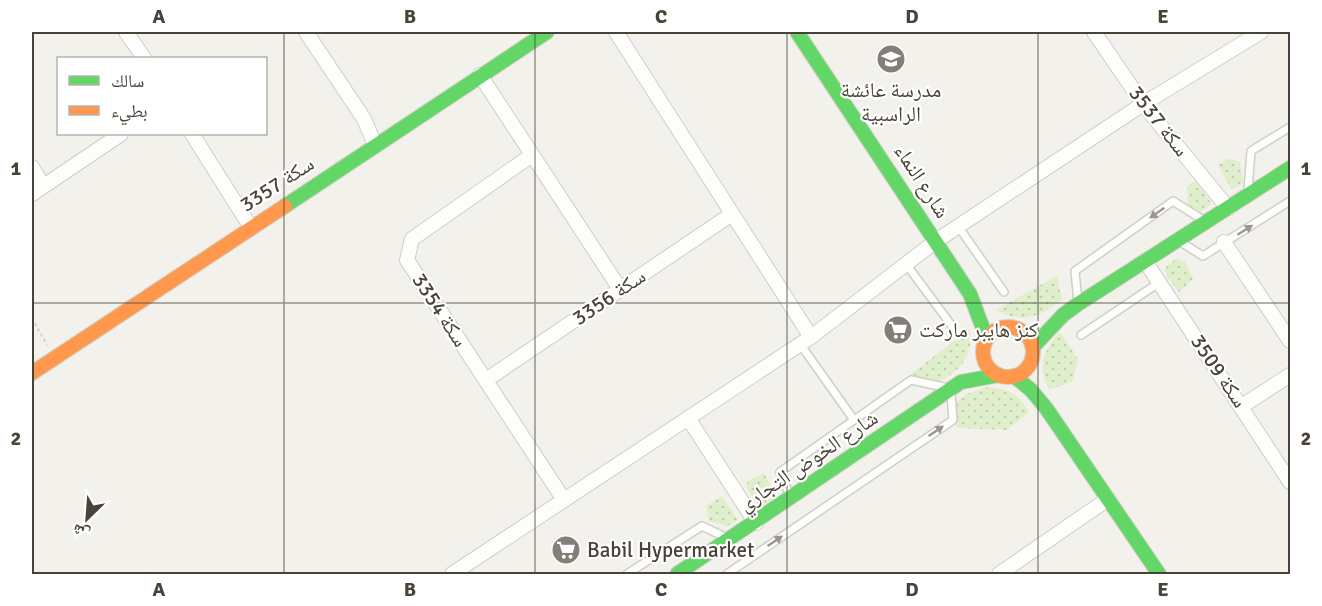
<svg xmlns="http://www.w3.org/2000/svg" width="1322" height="606" viewBox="0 0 1322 606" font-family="Signika,'Noto Naskh Arabic',sans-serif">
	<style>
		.grass { fill: url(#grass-dots) }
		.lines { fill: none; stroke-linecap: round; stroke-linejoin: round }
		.lane-casing { stroke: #d0cec9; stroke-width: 10 }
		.street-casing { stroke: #d0cec9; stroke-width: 16 }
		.fast-casing { stroke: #d2cec3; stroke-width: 16 }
		.slow-casing { stroke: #d2cec3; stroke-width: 16 }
		.path { stroke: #d2d1ca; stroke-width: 2; stroke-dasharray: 3 3; stroke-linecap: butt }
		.lane { stroke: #fdfdfc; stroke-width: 7 }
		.street { stroke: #fdfdfc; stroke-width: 14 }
		.fast { stroke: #63d668; stroke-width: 14 }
		.slow { stroke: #ff974d; stroke-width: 14 }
		.oneway { fill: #9a9690 }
		.grid { fill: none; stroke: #494237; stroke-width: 1.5; stroke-opacity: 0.55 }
		.labels { text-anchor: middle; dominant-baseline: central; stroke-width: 4.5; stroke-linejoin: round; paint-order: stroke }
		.poi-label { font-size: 21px; fill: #494237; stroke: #fff; text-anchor: start }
		.street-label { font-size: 21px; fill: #494237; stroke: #fff }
		.neatline { fill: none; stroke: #494237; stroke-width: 2 }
		.grid-label { font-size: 20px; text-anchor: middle; font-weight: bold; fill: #494237 }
	</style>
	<defs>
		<pattern id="grass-dots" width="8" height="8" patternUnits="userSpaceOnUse" patternTransform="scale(1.5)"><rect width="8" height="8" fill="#dfeecb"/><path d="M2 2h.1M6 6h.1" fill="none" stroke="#c1cdaf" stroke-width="1.8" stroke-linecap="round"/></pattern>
	</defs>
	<rect width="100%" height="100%" fill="#f2f1ec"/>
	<g class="grass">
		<path d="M1229,159L1240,162L1243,184L1231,189L1218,165Z"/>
		<path d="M1196,181L1212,204L1200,212L1188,205L1187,186Z"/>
		<path d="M1177,258L1185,262L1193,279L1179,292L1167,277L1165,268Z"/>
		<path d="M1057,276L1062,300C1039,317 1023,324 996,310Z"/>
		<path d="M969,329C975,354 960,371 939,382L910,375Z"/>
		<path d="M1060,332L1078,359L1073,381L1050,390C1036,370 1044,348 1060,332Z"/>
		<path d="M985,387C1010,390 1015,390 1029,412L1007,430L958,428L953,420L954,404L967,394Z"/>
		<path d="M764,473L772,488L774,500L761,510L746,487L748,481Z"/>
		<path d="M722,496L738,520L727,526L709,521L706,506Z"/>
	</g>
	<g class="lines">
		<g class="lane-casing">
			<g id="lane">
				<path d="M1248,190L1251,151L1290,127"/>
				<path d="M958,226L1004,292"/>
				<path d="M1179,241L1203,256L1290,201"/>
				<path d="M906,264L952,326"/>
				<path d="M1078,302L1075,271L1173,201L1203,220"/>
				<path d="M1081,335L1160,282"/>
				<path d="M800,344L854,420"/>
				<path d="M790,496L780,472L911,380L944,387"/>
				<path d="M627,574L702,526L725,537"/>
				<path d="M727,574L953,420L951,393"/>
			</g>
		</g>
		<g class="street-casing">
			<g id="street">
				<path d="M126,32L144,58"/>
				<path d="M306,32L364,119L375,145"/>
				<path d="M616,32L811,337"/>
				<path d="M1094,32L1143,104L1228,208"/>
				<path d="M480,75L620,289"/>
				<path d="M192,134L250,226"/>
				<path d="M532,155L412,239L407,260L564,500"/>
				<path d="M32,167L43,186"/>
				<path d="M32,194L121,134"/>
				<path d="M1224,242L1290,341"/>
				<path d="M1145,261L1290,482"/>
				<path d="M486,380L732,214"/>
				<path d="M1242,406L1290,375"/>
				<path d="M688,418L756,523"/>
				<path d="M452,574L811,337L936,241L1143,104L1261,32"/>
				<path d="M999,574L1108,499"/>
			</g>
		</g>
		<g class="fast-casing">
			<g id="fast">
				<path d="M797,32L970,294L987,339"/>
				<path d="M285,206L547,32"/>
				<path d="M1033,347L1063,315L1078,304L1290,168"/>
				<path d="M1014,376L1031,390L1046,408L1159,574"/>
				<path d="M677,574L961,382L999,375"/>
			</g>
		</g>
		<g class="slow-casing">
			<g id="slow">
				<circle cx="1008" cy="352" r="25"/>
				<path d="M32,373L285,206"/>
			</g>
		</g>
		<path class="path" d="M32,318L47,345"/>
		<use href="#lane" class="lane"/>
		<use href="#street" class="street"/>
		<use href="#fast" class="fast"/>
		<use href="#slow" class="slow"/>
	</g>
	<defs><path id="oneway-solid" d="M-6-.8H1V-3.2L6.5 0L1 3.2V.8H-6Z" transform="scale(1.5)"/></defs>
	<g class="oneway">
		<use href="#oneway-solid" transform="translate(1157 213) rotate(145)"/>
		<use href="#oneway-solid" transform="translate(1245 230) rotate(-32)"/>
		<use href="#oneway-solid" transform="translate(936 431) rotate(-34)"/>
		<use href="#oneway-solid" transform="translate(775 541) rotate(-34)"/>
	</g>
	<path class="grid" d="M284,32V574M535,32V574M787,32V574M1038,32V574M32,303H1290"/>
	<defs>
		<g id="school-disc" transform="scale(1.5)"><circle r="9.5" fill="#847f76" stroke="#fff"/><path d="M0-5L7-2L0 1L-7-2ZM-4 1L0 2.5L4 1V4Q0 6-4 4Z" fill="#fff"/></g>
		<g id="supermarket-disc" transform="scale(1.5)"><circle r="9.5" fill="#847f76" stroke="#fff"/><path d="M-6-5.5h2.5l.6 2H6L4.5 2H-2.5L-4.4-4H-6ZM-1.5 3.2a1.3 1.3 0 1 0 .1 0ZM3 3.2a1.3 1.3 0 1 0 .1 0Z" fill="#fff"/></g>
	</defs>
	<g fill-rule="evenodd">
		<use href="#school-disc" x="891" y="59"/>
		<use href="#supermarket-disc" x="898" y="330"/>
		<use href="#supermarket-disc" x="566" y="550"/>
	</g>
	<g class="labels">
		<g class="poi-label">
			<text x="891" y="90" text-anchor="middle">مدرسة عائشة<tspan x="891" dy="24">الراسبية</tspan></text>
			<text x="919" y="330">كنز هايبر ماركت</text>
			<text x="587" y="550">Babil Hypermarket</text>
		</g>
		<g class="street-label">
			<text transform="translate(1159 121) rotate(52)">سكة 3537</text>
			<text transform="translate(922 181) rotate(57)">شارع النماء</text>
			<text transform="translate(277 184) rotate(-33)">سكة 3357</text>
			<text transform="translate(609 297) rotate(-34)">سكة 3356</text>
			<text transform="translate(440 310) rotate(57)">سكة 3354</text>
			<text transform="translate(1219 371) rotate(56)">سكة 3509</text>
			<text transform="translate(808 461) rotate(-34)">شارع الخوض التجاري</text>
		</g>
	</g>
	<rect width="1322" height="606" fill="none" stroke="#ffffff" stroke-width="66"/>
	<rect x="57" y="57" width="210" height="78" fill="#ffffff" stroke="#b6b3af" stroke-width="1.5"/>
	<rect x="69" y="76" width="30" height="9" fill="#63d668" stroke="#b6b3af" stroke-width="1.5"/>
	<text x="111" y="87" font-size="18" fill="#494237">سالك</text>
	<rect x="69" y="106" width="30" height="9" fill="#ff974d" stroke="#b6b3af" stroke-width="1.5"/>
	<text x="111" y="117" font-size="18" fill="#494237">بطيء</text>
	<g transform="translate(87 519) rotate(205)" stroke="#ffffff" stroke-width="4.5" paint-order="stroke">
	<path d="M0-4.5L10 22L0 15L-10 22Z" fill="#494237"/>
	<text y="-9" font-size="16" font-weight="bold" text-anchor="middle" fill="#494237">ش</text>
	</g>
	<rect x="33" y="33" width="1256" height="540" class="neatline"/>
	<g class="grid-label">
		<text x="159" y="23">A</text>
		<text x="410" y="23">B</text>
		<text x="661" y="23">C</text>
		<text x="912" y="23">D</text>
		<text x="1163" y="23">E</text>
		<text x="16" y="175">1</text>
		<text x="1306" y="175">1</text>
		<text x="16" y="445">2</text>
		<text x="1306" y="445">2</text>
		<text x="159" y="596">A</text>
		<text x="410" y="596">B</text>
		<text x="661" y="596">C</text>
		<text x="912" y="596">D</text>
		<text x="1163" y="596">E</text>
	</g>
</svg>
